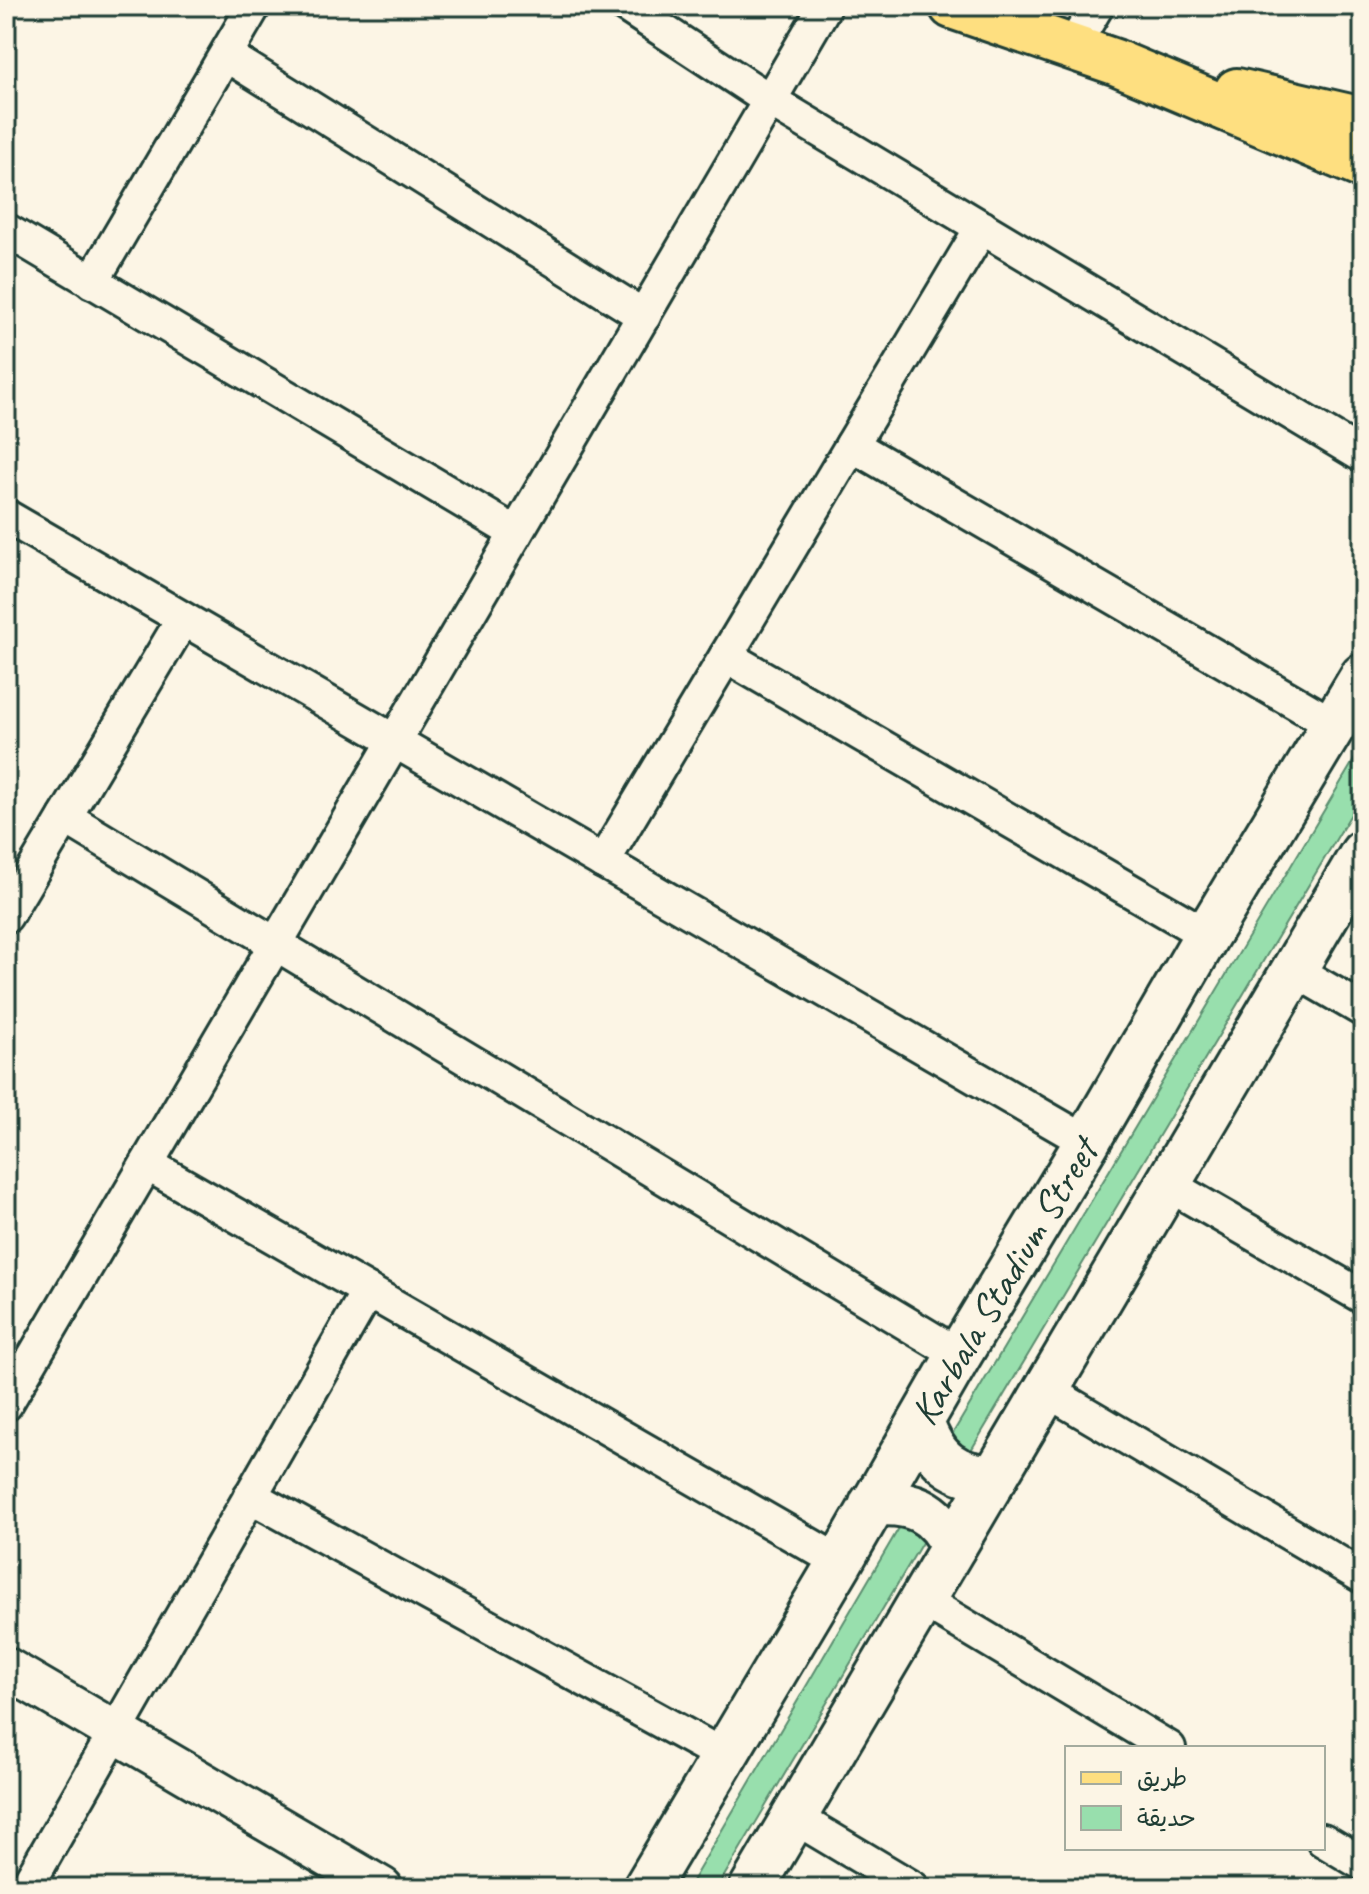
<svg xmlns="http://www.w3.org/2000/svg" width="1369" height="1894" viewBox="0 0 1369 1894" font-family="Caveat,'Playpen Sans Arabic',sans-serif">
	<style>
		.green { fill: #98dfad; stroke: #5c8e70; stroke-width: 2 }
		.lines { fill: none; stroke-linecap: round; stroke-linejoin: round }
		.minor-casing { stroke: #1f3d34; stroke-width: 38 }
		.tertiary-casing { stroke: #1f3d34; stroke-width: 46 }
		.secondary-casing { stroke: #1f3d34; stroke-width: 50 }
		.primary-casing { stroke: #1f3d34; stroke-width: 50 }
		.minor { stroke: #fcf5e5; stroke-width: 32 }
		.tertiary { stroke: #fcf5e5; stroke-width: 40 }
		.secondary { stroke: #fcf5e5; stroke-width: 44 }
		.primary { stroke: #fedf80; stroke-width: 44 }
		.labels { text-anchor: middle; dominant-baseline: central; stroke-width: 6; stroke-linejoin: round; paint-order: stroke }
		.street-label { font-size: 40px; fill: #1f3d34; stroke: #fcf5e5 }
	</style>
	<rect width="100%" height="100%" fill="#fcf5e5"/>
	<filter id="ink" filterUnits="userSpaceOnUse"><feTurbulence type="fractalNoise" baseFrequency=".0125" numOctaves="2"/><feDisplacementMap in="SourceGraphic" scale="16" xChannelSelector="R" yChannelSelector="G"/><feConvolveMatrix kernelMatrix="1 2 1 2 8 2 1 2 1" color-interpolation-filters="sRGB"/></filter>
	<g filter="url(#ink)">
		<g class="green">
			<path d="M1363,745V794L967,1457L947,1443Z"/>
			<path d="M913,1504L936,1519L717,1888H688Z"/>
		</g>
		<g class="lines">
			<g class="minor-casing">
				<g id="minor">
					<path d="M626,6L769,100L1363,456"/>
					<path d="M1072,48L1097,6"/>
					<path d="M226,55L644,316"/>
					<path d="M6,230L516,533"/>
					<path d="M92,282L254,6"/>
					<path d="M852,445L1334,725"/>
					<path d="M6,516L1087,1142"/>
					<path d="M726,656L1207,935"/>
					<path d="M65,817L959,1355"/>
					<path d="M603,862L982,227"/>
					<path d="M6,916L183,619"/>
					<path d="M1294,970L1363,1010"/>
					<path d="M147,1164L840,1562"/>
					<path d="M1167,1184L1363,1297"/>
					<path d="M1046,1390L1363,1577"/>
					<path d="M6,1404L825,6"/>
					<path d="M250,1496L724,1756"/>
					<path d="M922,1600L1169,1748"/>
					<path d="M794,1817L913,1888"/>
					<path d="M1323,1840L1363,1864"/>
					<path d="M26,1888L368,1291"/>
				</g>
			</g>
			<g class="tertiary-casing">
				<path id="tertiary" d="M6,1668L382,1888"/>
			</g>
			<g class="secondary-casing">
				<g id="secondary">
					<path d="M921,1422C934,1460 954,1477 995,1477"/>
					<path d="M872,1504C911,1500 936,1510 953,1547"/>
					<path d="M646,1888L840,1562L959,1355L1087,1142L1207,935L1363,676"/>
					<path d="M752,1888L1363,853"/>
				</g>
			</g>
			<g class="primary-casing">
				<g id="primary">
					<path d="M952,6L1115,62L1363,166"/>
					<path d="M1237,91L1363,120"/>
				</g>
			</g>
			<use href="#minor" class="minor"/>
			<use href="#tertiary" class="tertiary"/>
			<use href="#secondary" class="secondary"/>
			<use href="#primary" class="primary"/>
		</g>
	</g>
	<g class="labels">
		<g class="street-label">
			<text transform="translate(1004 1282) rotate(-59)">Karbala Stadium Street</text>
		</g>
	</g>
	<rect width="1369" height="1894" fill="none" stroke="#fcf5e5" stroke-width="32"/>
	<rect x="16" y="16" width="1337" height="1862" fill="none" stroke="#1f3d34" stroke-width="3" filter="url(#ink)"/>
	<rect x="1065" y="1746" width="260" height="104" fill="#fcf5e5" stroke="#a4ab9e" stroke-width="2"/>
	<rect x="1081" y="1772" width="40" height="12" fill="#fedf80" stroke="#a4ab9e" stroke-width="2"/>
	<text x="1137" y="1786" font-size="24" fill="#1f3d34">طريق</text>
	<rect x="1081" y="1806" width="40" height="24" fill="#98dfad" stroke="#a4ab9e" stroke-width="2"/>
	<text x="1137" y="1826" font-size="24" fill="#1f3d34">حديقة</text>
</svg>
